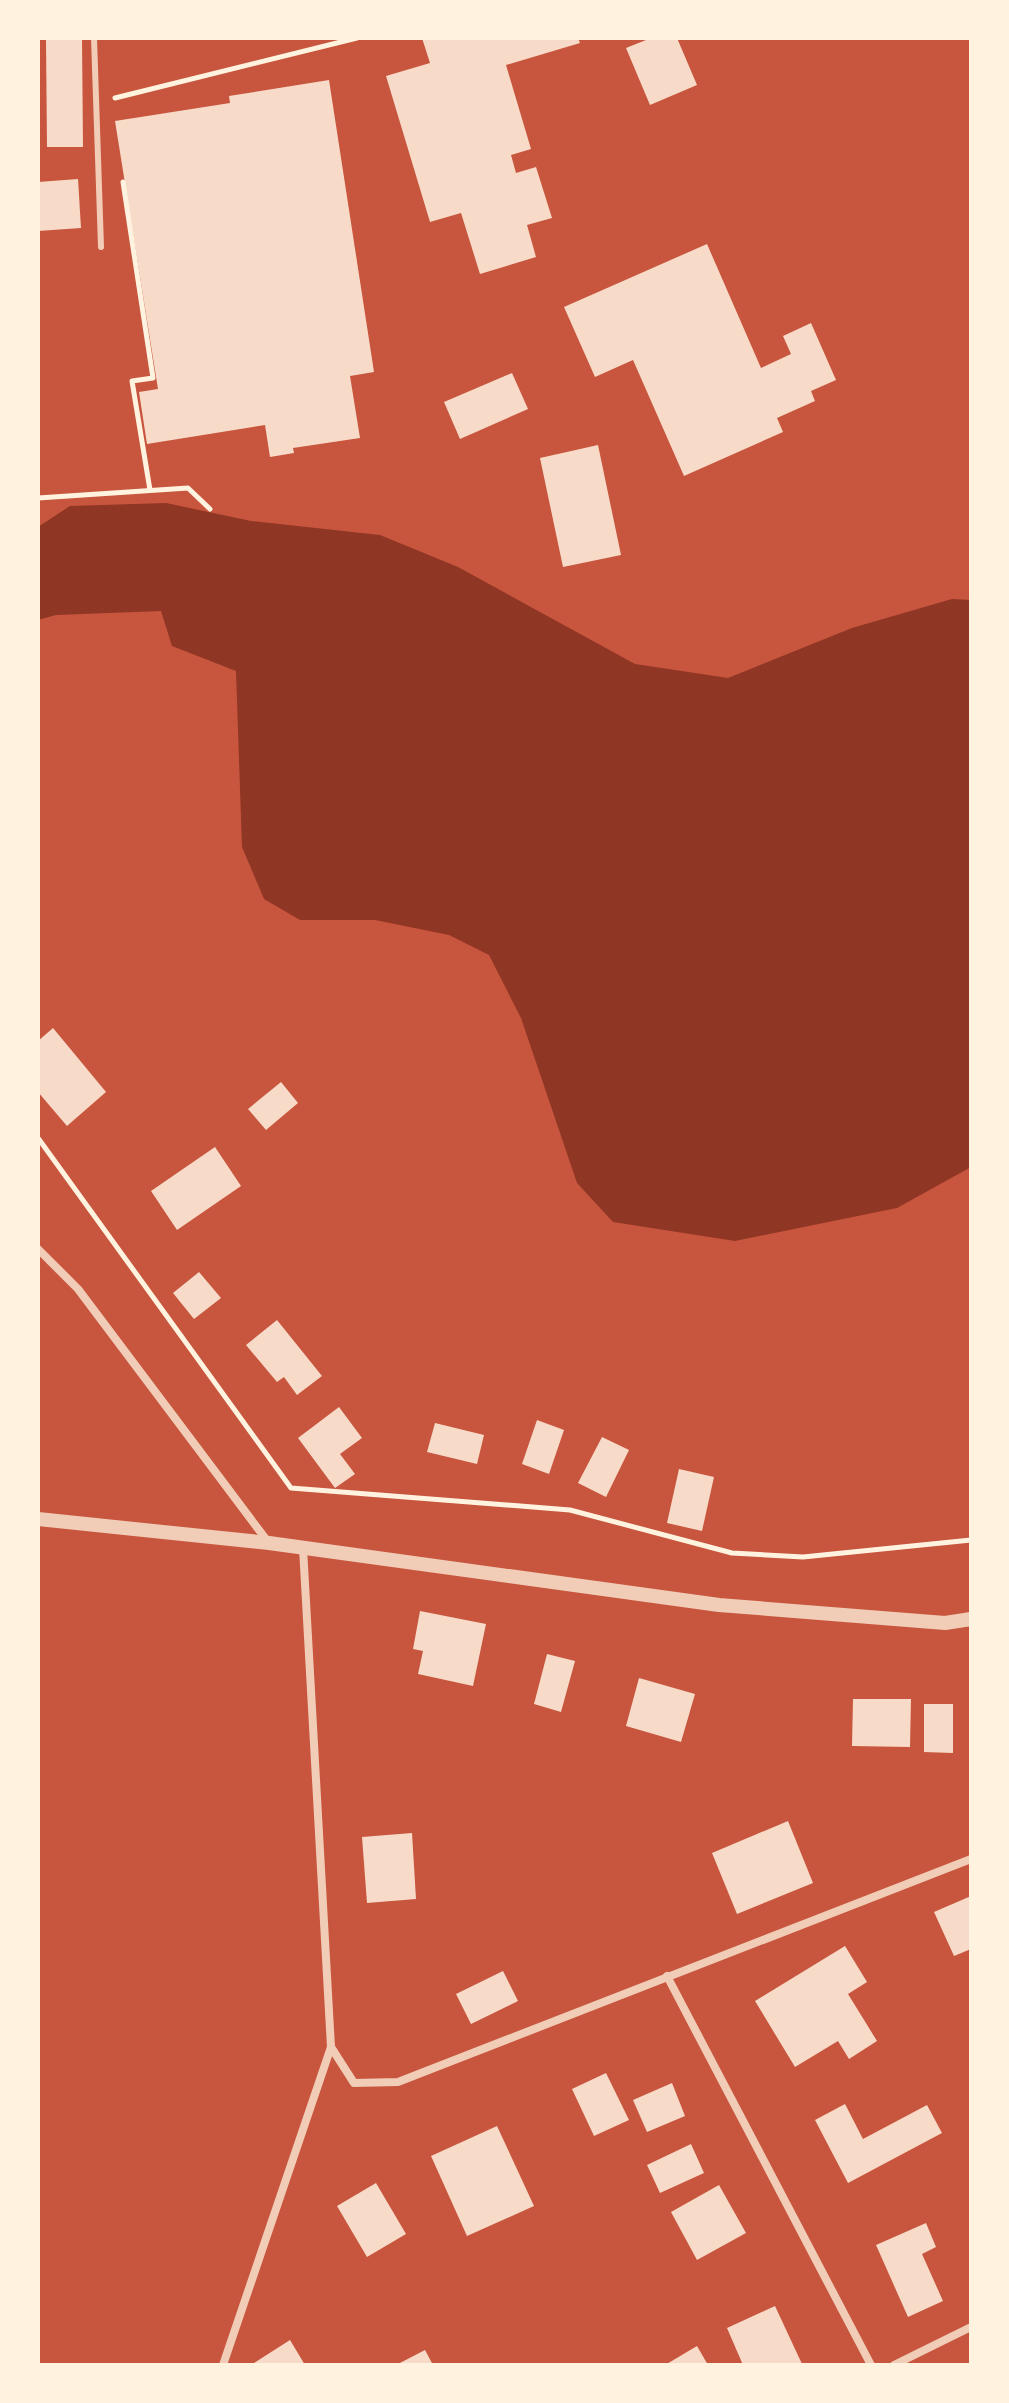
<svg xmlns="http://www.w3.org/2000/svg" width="1009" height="2403" viewBox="0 0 1009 2403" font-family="'PT Sans',sans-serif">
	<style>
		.water { fill: #8f3625 }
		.building { fill: #f7dbc8 }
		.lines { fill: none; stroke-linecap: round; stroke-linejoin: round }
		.path { stroke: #fff3e0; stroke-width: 5 }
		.service { stroke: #f1ccb7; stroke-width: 6 }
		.minor { stroke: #f1ccb7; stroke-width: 8 }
		.tertiary { stroke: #f1ccb7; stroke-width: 14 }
	</style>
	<rect width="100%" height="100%" fill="#c8553d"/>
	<path class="water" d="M166,503L251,521L380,535L458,567L635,664L728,678L852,628L952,599L971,600V1167L897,1208L735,1241L613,1222L577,1183L521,1018L489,955L449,935L375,920H300L264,899L242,847L236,671L172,646L161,611L56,615L38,620V527L70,506Z"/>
	<g class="building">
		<path d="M422,38H578L580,43L506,65L531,149L511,155L516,173L536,167L552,218L527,225L536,257L480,274L461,213L430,222L386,76L430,63Z"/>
		<path d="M651,38H677L697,85L650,105L626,48Z"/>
		<path d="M82,39L83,147H47L46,40Z"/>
		<path d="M329,80L374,372L350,376L360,438L293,448L294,453L270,457L265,425L147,444L139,392L158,389L115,121L230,103L229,96Z"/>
		<path d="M78,179L81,228L38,231V182Z"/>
		<path d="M707,244L761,368L791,354L783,336L811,323L836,380L811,391L815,401L777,418L783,432L684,476L633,360L595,377L564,307Z"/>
		<path d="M512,373L528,409L460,439L444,402Z"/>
		<path d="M598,445L621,555L563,567L540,458Z"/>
		<path d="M53,1028L106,1092L67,1126L38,1092V1041Z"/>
		<path d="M281,1082L298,1103L266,1130L248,1109Z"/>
		<path d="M215,1147L241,1186L177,1230L151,1191Z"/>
		<path d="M199,1272L221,1298L194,1319L173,1293Z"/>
		<path d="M277,1320L322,1376L297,1395L284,1377L277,1382L246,1345Z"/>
		<path d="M339,1407L362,1438L340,1454L355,1474L335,1488L298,1438Z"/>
		<path d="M537,1420L564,1430L549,1474L522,1464Z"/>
		<path d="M435,1423L484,1435L477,1464L427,1452Z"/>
		<path d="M602,1437L629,1450L606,1497L578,1483Z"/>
		<path d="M679,1469L714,1477L702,1531L667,1523Z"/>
		<path d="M420,1611L486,1624L473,1686L418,1674L423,1651L413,1649Z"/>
		<path d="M547,1654L575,1661L561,1712L534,1704Z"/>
		<path d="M639,1678L695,1694L681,1742L626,1726Z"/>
		<path d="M853,1699H911L910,1747L852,1746Z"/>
		<path d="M924,1704H953V1753L924,1752Z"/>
		<path d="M788,1821L813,1883L737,1914L712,1853Z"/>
		<path d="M412,1833L416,1899L367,1903L362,1837Z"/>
		<path d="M971,1896V1949L954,1956L934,1912Z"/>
		<path d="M845,1946L867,1982L848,1994L877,2041L849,2059L838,2041L795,2067L755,2001Z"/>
		<path d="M503,1971L518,2001L471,2024L456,1994Z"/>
		<path d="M606,2073L629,2120L594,2136L572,2089Z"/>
		<path d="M672,2083L685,2116L647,2132L633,2100Z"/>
		<path d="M845,2104L863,2139L927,2105L942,2133L848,2183L815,2120Z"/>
		<path d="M497,2126L534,2206L467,2236L431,2156Z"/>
		<path d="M691,2144L704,2173L660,2193L647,2165Z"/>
		<path d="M376,2183L406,2234L367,2257L337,2206Z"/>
		<path d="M719,2185L746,2233L697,2260L671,2212Z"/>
		<path d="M926,2223L936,2247L922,2254L943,2301L908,2317L876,2245Z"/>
		<path d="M775,2306L802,2364L743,2365L727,2328Z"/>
		<path d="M290,2340L305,2365H251Z"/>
		<path d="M697,2346L708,2365H665Z"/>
		<path d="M425,2350L433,2365H396Z"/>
	</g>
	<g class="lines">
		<g class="path">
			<path d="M115,98L357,38"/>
			<path d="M123,182L153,378L132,381L150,490"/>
			<path d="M38,498L188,488L210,509"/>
			<path d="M38,1138L291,1488L570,1510L732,1553L803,1557L971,1540"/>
		</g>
		<path class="service" d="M94,38L101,247"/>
		<g class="minor">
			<path d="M38,1249L78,1289L268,1542"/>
			<path d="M667,1976L871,2365"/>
			<path d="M331,2047L354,2083L398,2082L971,1859"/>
			<path d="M223,2365L331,2047L303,1548"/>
			<path d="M894,2365L971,2327"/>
		</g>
		<path class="tertiary" d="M38,1519L269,1543L719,1605L945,1623L971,1619"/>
	</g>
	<rect width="1009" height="2403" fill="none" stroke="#fff3e0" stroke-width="80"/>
</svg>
